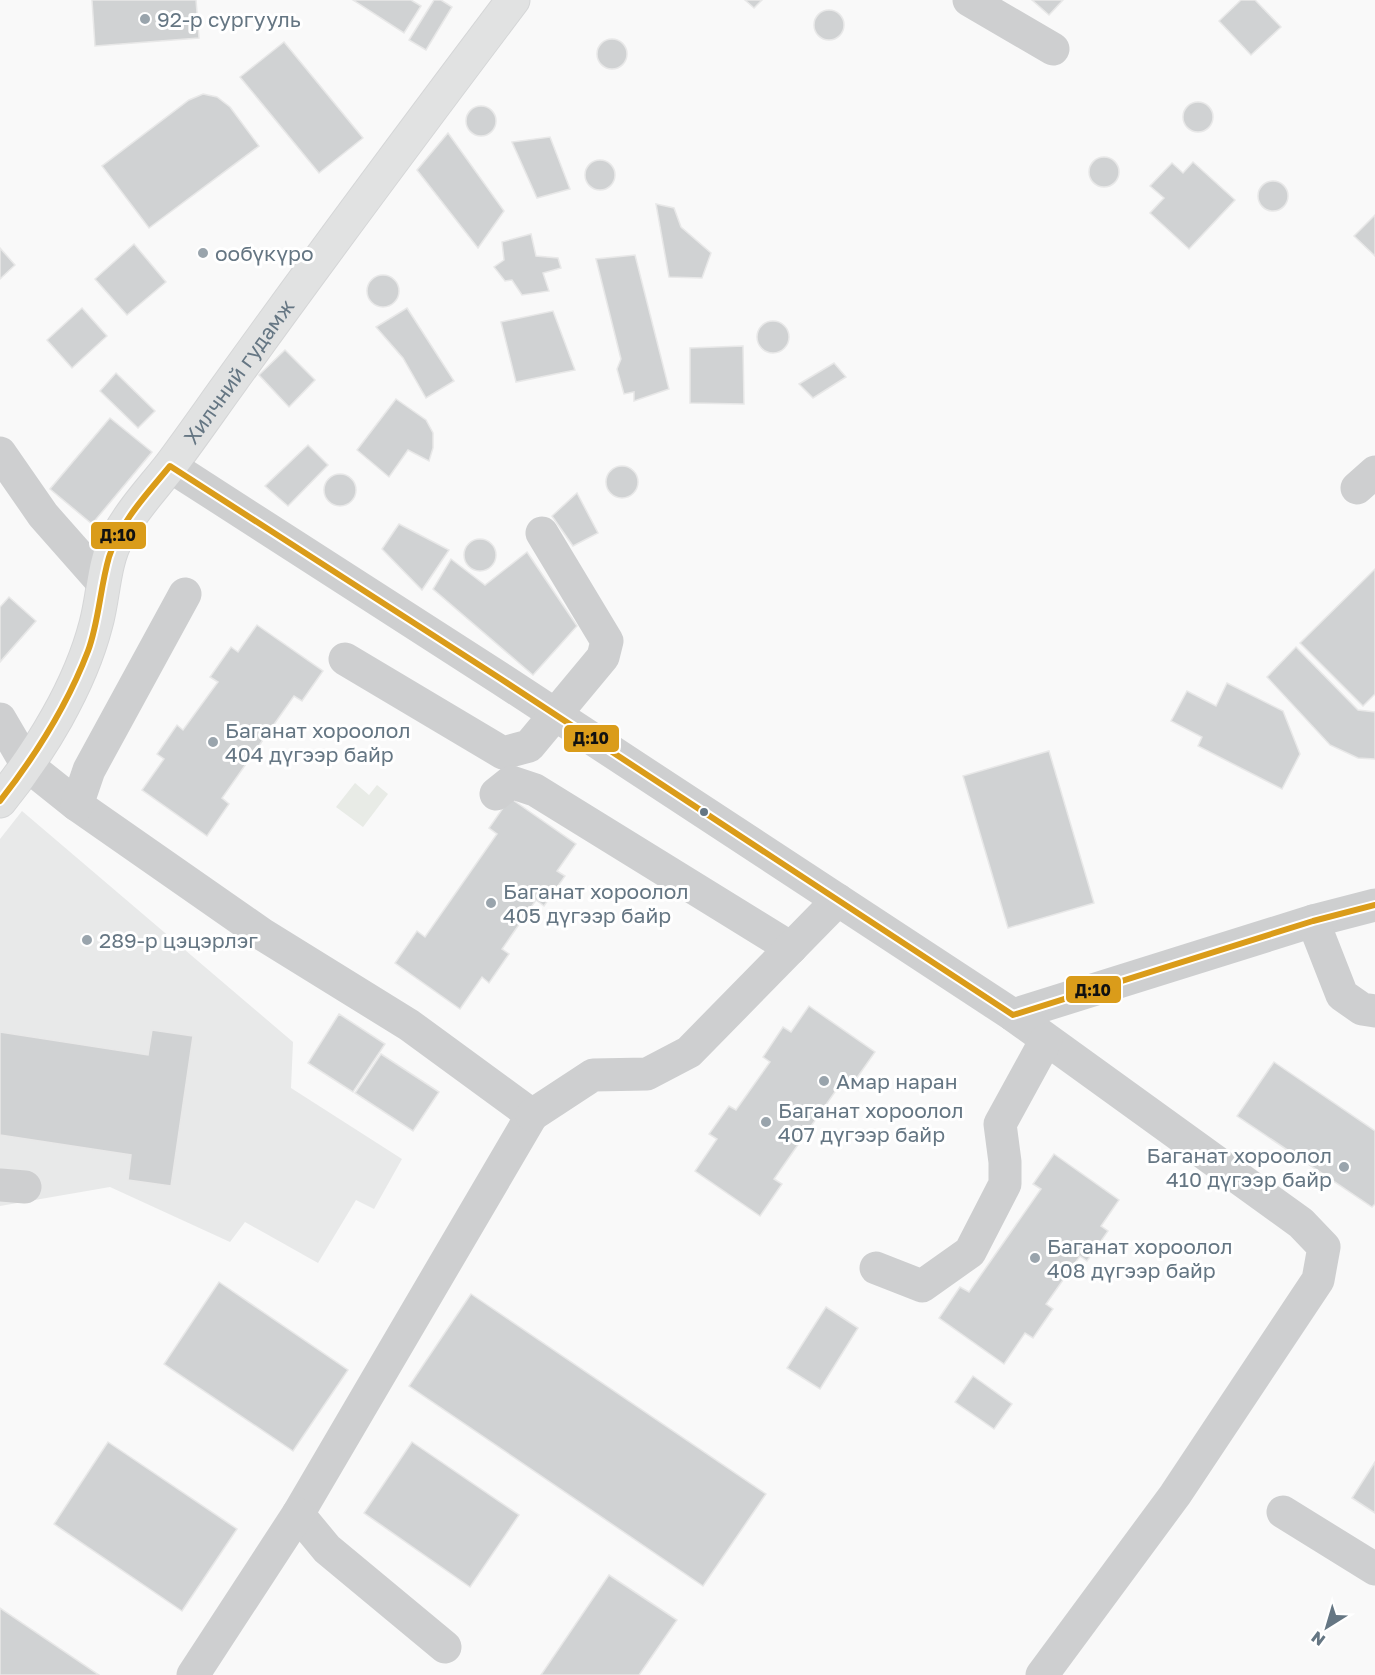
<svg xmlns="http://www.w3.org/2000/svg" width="1375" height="1675" viewBox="0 0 1375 1675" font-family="'Golos Text',sans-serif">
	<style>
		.built { fill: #e8e9e9 }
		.green { fill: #e8ebe6 }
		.building { fill: #d0d2d3; stroke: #e8e8e8; stroke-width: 1.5 }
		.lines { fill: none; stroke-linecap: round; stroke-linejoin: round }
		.major-casing { stroke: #d5d6d7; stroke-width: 35 }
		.minor { stroke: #cecfd0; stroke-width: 33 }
		.major { stroke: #e1e2e2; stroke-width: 33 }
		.bus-1-casing { stroke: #fff; stroke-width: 10 }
		.bus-1 { stroke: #da9c1a; stroke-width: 6 }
		.poi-dot { fill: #99a4ac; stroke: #fff; stroke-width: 2 }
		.bus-dot { fill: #657683; stroke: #fff; stroke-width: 2 }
		.labels { text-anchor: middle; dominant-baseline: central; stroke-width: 6; stroke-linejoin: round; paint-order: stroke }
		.poi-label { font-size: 21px; fill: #657683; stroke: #fff; text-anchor: start }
		.street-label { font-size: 21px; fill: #657683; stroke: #fff }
		.line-badge { stroke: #fff; stroke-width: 2 }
		.pale-badge-label { font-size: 16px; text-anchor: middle; font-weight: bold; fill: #111 }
	</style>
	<rect width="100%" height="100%" fill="#f9f9f9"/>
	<path class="built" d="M22,811L293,1042L291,1088L402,1159L374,1209L356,1200L318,1263L245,1222L230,1242L110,1187L0,1206V839Z"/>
	<path class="green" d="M355,783L369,795L377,785L388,794L363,827L336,807Z"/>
	<g class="building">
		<path d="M92,0H196L199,38L95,46Z"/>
		<path d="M353,0H411L421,6L404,33Z"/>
		<path d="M434,0H441L452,7L426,50L409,40Z"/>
		<path d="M745,0H762L754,8Z"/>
		<path d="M1032,0H1063L1049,15Z"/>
		<path d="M1241,0H1255L1281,27L1251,55L1219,21Z"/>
		<circle cx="829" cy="25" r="15"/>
		<circle cx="612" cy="54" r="15"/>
		<path d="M284,42L363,138L319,173L240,77Z"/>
		<path d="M203,94L217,97L230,107L259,146L149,228L102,166L189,100Z"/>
		<circle cx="1198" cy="117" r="15"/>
		<circle cx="481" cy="121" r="15"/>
		<path d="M448,133L504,211L478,248L417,170Z"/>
		<path d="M550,137L570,189L537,198L512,142Z"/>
		<circle cx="1104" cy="172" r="15"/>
		<circle cx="600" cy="175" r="15"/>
		<path d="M1193,162L1235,200L1189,249L1150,213L1164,198L1150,186L1172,163L1183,173Z"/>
		<circle cx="1273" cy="196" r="15"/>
		<path d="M656,204L674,208L681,227L711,253L702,278L669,277Z"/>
		<path d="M1375,215V256L1354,236Z"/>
		<path d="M531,234L536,256L558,258L561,268L543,273L549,291L522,295L512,280L505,281L494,267L504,260L502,242Z"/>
		<path d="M134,244L166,282L127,315L95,279Z"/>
		<path d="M0,248L15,265L0,279Z"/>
		<path d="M635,255L669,389L634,401V392L624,394L617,369L621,359L596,259Z"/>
		<circle cx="383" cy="291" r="16"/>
		<path d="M82,308L107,336L72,368L47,340Z"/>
		<path d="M407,308L454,381L426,398L403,358L376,327Z"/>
		<path d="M553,311L575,370L516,382L501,322Z"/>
		<circle cx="773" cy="337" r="16"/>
		<path d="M743,346L744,404L690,403V348Z"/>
		<path d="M285,350L315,380L289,407L259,375Z"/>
		<path d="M834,363L846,377L813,398L799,384Z"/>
		<path d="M116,373L155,411L138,428L100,391Z"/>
		<path d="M396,399L426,420L433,433V448L429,461L408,450L389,477L357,450Z"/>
		<path d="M110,418L152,452L92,524L50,489Z"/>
		<path d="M308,445L328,465L288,506L265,486Z"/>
		<circle cx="622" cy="482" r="16"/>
		<circle cx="340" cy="490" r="16"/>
		<path d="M577,493L598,533L573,546L552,516Z"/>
		<path d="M399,524L449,550L422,590L382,549Z"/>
		<circle cx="480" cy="555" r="16"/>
		<path d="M527,552L577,626L533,675L433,589L451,559L485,585Z"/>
		<path d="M1375,569V694L1363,706L1300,643Z"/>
		<path d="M9,597L36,621L0,662V607Z"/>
		<path d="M257,625L323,671L302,701L294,696L222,798L229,804L207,836L142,790L164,759L157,754L177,725L183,730L218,682L210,677L231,647L238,652Z"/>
		<path d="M1296,647L1358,710L1375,712V759L1358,758L1330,745L1267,677Z"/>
		<path d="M1227,683L1283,711L1300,754L1282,789L1198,746L1202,737L1171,721L1187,691L1216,706Z"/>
		<path d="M1049,751L1094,903L1008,928L963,776Z"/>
		<path d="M510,798L576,844L557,871L565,876L544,906L536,900L502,949L509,954L489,983L482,977L460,1009L395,963L417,931L425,937L497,834L489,828Z"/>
		<path d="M809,1006L875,1052L854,1082L846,1076L774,1179L782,1184L760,1216L695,1171L717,1139L709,1134L729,1106L736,1110L770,1062L763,1057L783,1027L791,1032Z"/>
		<path d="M339,1014L385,1044L353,1092L308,1063Z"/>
		<path d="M152,1030L193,1036L171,1186L128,1180L131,1155L0,1135V1032L148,1055Z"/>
		<path d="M381,1054L439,1092L413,1131L355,1093Z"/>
		<path d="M1274,1062L1375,1131V1204L1372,1207L1237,1116Z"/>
		<path d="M1054,1154L1119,1200L1101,1226L1108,1231L1087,1261L1080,1256L1046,1304L1053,1309L1033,1338L1025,1333L1004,1364L939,1318L960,1287L969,1292L1041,1189L1033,1184Z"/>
		<path d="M219,1282L348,1370L293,1451L164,1364Z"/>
		<path d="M471,1294L766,1494L703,1586L409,1386Z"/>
		<path d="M826,1307L858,1328L820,1389L787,1368Z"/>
		<path d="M973,1376L1012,1404L994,1429L955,1402Z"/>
		<path d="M108,1442L237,1529L182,1611L54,1524Z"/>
		<path d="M412,1442L519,1515L470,1587L364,1513Z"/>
		<path d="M1375,1462V1513L1352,1498Z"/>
		<path d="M609,1575L677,1620L639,1675H541Z"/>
		<path d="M0,1608L99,1675H0Z"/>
	</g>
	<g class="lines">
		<g class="major-casing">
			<g id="major">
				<path id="s1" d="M0,801C40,752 80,686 96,624C104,595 103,563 118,536C132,510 152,489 170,466C191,438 211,409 232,380C324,252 418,126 513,0"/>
			</g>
		</g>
		<g class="minor">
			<path d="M969,0L1053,49"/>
			<path d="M0,453L43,515L103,583"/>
			<path d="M170,466L501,679L1013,1015L1313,921L1375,905"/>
			<path d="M1357,488L1375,472"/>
			<path d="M345,659L503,753L529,746L603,657L607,641L542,533"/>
			<path d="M0,719L27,765L77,805L262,934L409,1025L532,1115L298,1514L327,1549L445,1647"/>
			<path d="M496,794L511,782L535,790L791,948"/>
			<path d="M77,805L89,770L185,594"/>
			<path d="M1313,921L1342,995L1362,1009L1375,1011"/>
			<path d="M1013,1015L1301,1223L1324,1247L1318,1280L1175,1495L1042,1675"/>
			<path d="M532,1115L593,1075L647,1074L689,1052L838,900"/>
			<path d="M0,1185L25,1187"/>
			<path d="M876,1268L922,1286L970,1252L1005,1184V1162L1000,1124L1046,1040"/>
			<path d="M1283,1512L1375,1569"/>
			<path d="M193,1675L298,1514"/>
		</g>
		<use href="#major" class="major"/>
		<g class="bus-1-casing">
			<path id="bus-1" d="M0,801C36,755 67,706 88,651C99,621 100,588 109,557C120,522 147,494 170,466L501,679L1013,1015L1313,921L1375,905"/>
		</g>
		<use href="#bus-1" class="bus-1"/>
	</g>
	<g class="poi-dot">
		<circle cx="145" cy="19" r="6"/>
		<circle cx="203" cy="253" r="6"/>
		<circle cx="213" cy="742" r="6"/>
		<circle cx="491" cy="903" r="6"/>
		<circle cx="87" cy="940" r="6"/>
		<circle cx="824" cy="1081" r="6"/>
		<circle cx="766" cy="1122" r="6"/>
		<circle cx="1344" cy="1167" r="6"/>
		<circle cx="1035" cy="1258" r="6"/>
	</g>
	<circle class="bus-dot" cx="704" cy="812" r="5"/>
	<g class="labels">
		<g class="poi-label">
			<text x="157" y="19">92-р сургууль</text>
			<text x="215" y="253">ообүкүро</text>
			<text x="225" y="730">Баганат хороолол<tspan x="225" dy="24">404 дүгээр байр</tspan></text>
			<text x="503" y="891">Баганат хороолол<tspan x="503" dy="24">405 дүгээр байр</tspan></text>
			<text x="99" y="940">289-р цэцэрлэг</text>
			<text x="836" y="1081">Амар наран</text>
			<text x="778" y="1110">Баганат хороолол<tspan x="778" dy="24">407 дүгээр байр</tspan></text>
			<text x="1332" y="1155" text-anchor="end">Баганат хороолол<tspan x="1332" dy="24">410 дүгээр байр</tspan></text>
			<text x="1047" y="1246">Баганат хороолол<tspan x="1047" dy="24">408 дүгээр байр</tspan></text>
		</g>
		<g class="street-label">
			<text stroke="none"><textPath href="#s1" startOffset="498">Хилчний гудамж</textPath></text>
		</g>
	</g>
	<g class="line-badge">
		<rect x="90" y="521" width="57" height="29" rx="6" fill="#da9c1a"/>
		<rect x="563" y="724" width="57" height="29" rx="6" fill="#da9c1a"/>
		<rect x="1065" y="975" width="57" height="29" rx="6" fill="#da9c1a"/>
	</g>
	<g class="pale-badge-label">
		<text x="118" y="541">Д:10</text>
		<text x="591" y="744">Д:10</text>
		<text x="1093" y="996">Д:10</text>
	</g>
	<g transform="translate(1327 1627) rotate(217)" stroke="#ffffff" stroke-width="4.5" paint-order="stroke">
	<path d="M0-4.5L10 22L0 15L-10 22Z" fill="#657683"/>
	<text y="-9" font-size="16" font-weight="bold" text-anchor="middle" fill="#657683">N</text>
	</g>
</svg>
